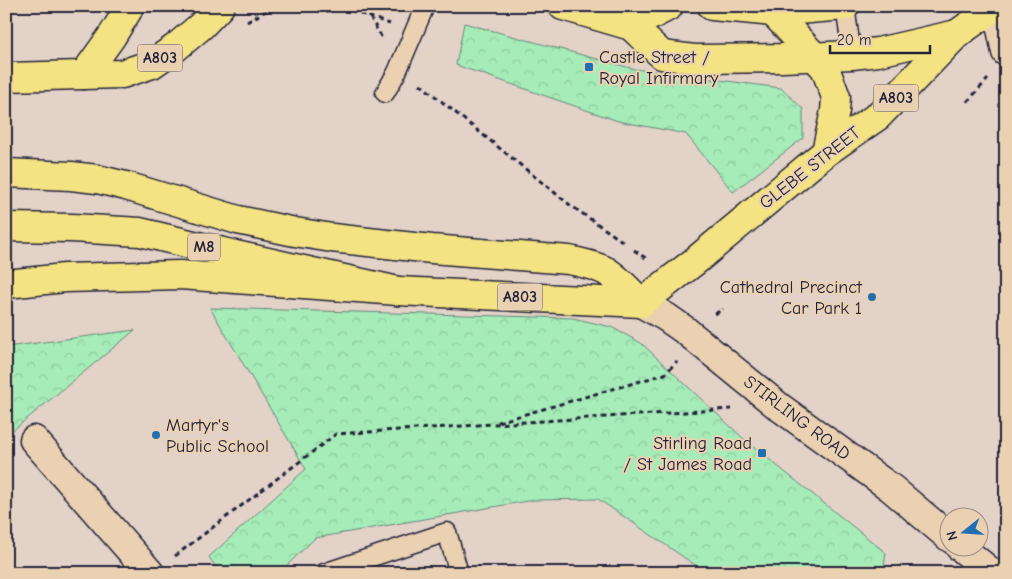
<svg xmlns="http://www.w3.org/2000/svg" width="1012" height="579" viewBox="0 0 1012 579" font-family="'Comic Neue',sans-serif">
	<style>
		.forest { fill: url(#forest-crowns); stroke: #64877a }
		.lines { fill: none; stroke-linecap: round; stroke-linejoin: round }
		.lane-casing { stroke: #22223b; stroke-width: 21 }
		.street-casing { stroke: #22223b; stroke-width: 31 }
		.secondary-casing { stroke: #22223b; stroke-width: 31 }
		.primary-casing { stroke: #22223b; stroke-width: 31 }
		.highway-casing { stroke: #22223b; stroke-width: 31 }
		.path { stroke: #22223b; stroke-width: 3; stroke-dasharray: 5 4; stroke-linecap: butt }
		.lane { stroke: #ead1b2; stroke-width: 18 }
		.street { stroke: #ead1b2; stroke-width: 28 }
		.secondary { stroke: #ead1b2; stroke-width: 28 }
		.primary { stroke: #f4e382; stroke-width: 28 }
		.highway { stroke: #f4e382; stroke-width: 28 }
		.poi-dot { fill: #1f6fb2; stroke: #ead1b2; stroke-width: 2 }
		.labels { text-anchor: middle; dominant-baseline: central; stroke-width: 4; stroke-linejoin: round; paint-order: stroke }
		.shield { fill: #ead1b2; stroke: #5e565f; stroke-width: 1 }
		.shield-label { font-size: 16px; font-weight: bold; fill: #22223b }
		.poi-label { font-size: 18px; fill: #22223b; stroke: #ead1b2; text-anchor: start }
		.street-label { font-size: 18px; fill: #22223b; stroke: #ead1b2 }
	</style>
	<defs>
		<pattern id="forest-crowns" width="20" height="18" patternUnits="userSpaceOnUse" patternTransform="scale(1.25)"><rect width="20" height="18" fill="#a6ecb8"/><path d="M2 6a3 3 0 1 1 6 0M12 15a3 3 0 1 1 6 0" fill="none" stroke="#8fca9f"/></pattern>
	</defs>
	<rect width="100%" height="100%" fill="#e3d2c8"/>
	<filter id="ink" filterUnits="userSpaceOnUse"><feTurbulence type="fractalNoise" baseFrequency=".02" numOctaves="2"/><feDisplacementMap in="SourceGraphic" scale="10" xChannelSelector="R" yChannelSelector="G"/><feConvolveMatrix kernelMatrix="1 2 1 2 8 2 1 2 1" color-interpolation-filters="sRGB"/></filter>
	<g filter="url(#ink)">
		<g class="forest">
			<path d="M464,23L634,69L781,88L803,109V138L733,192L686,134L618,121L456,65Z"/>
			<path d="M210,308L573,318L611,327L641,343L745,440L886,553L883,573H707L598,499L533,500L315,538L279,573H220L209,557L306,469Z"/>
			<path d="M135,330L6,436V347Z"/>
		</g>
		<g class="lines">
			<g class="lane-casing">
				<g id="lane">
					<path d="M845,6L852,55"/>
					<path d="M385,93L397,72L425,6"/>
					<path d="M324,573L447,532L459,573"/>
				</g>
			</g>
			<g class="street-casing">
				<g id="street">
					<path d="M996,6L1006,52"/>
					<path d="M34,440L150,573"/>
				</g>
			</g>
			<g class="secondary-casing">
				<g id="secondary">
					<path d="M641,303L666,317L686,331L778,406L891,488L950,538"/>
					<path d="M959,546L992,573"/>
				</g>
			</g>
			<g class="primary-casing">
				<g id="primary">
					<path d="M563,6L631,26L662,55L694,59L782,58L852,55L878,52L957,34"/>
					<path d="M712,6L773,12L845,6"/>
					<path d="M773,12L825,68L836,97L835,111L826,152"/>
					<path d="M631,26L669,6"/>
					<path d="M84,75L112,36L128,10V6"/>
					<path d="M6,77L122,74L152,64L175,48L201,26L220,6"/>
					<path d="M6,284L65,278L180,275L398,291L641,303L694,262L826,152L878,116L957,34L996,6"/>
				</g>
			</g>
			<g class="highway-casing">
				<g id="highway">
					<path d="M6,173L71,176L97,179L126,186L238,220L295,232L332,238L432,249L569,260C582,263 594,265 606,271C619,279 630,292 641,303"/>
					<path d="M6,227L72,228L140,232L236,255L398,291"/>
				</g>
			</g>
			<g class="path">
				<path d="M298,6L348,9L390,24"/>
				<path d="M6,8L37,6"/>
				<path d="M370,17L382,38"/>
				<path d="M247,22L274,6"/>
				<path d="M420,84L570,205L625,243"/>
				<path d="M967,102L988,79"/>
				<path d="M634,250L647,259"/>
				<path d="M715,314L723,309"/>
				<path d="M498,422L665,374L677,361"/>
				<path d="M175,556L336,434L732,409"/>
			</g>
			<use href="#lane" class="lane"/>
			<use href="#street" class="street"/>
			<use href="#secondary" class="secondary"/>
			<use href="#primary" class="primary"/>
			<use href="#highway" class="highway"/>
		</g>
	</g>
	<g class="poi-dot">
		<rect x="584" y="62" width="10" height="10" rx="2.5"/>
		<circle cx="872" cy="297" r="5"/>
		<circle cx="156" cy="435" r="5"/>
		<rect x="757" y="448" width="10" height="10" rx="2.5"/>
	</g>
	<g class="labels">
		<g class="shield">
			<rect x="137.5" y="44.5" width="45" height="27" rx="4"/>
			<rect x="873.5" y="84.5" width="45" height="27" rx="4"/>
			<rect x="188" y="233.5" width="32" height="27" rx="4"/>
			<rect x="497.5" y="283.5" width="45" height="27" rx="4"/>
		</g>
		<g class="shield-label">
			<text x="160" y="58">A803</text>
			<text x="896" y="98">A803</text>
			<text x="204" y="247">M8</text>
			<text x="520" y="297">A803</text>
		</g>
		<g class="poi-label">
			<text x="599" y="57">Castle Street /<tspan x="599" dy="21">Royal Infirmary</tspan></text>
			<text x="862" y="287" text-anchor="end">Cathedral Precinct<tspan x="862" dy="21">Car Park 1</tspan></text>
			<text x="166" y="425">Martyr's<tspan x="166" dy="21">Public School</tspan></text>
			<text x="752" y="443" text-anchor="end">Stirling Road<tspan x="752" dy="21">/ St James Road</tspan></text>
		</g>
		<g class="street-label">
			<text transform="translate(810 168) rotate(-38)">GLEBE STREET</text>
			<text transform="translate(797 418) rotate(37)">STIRLING ROAD</text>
		</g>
	</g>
	<rect width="1012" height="579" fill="none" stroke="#ead1b2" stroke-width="25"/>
	<rect x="12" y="12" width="987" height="554" fill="none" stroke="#22223b" stroke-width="2" filter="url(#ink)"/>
	<g transform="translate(964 532) rotate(253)"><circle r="24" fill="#ead1b2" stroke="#9a8b82"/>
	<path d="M0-4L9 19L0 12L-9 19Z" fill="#1f6fb2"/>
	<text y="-8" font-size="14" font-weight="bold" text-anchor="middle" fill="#22223b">N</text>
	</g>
	<path d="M830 45v8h100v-8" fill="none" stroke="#22223b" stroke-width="2.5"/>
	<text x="837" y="45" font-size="15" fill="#22223b" stroke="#ead1b2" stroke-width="4" paint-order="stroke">20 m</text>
</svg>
